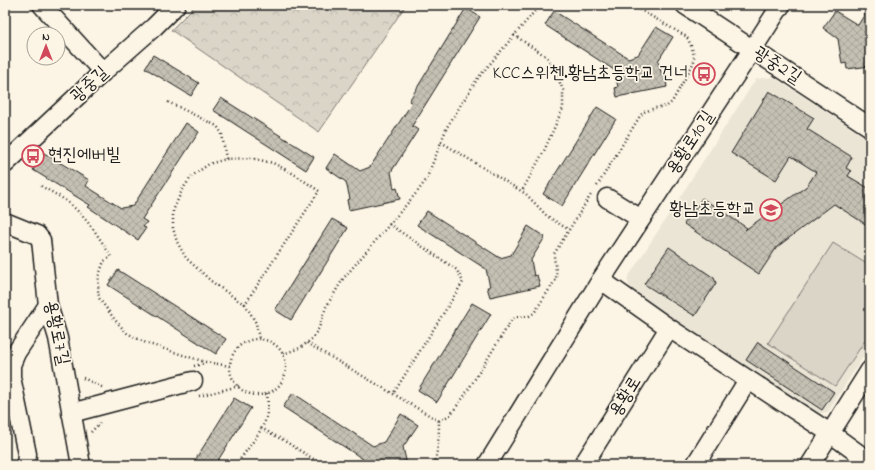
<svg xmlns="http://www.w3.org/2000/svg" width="875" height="470" viewBox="0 0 875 470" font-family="'Indie Flower','Poor Story',sans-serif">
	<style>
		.built { fill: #ebe5d6 }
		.forest { fill: url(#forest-crowns); stroke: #7c7872 }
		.pitch { fill: #dbd5c8; stroke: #7c7872 }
		.building { fill: url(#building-cross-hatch); stroke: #1c1c1c }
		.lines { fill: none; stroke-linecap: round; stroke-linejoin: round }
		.minor-casing { stroke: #1c1c1c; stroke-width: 21 }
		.path { stroke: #1c1c1c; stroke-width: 2.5; stroke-dasharray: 1 3; stroke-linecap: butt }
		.minor { stroke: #fcf5e5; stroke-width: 18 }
		.labels { text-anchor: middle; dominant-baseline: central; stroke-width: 3.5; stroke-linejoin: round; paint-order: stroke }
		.street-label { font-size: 18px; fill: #1c1c1c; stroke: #fcf5e5 }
		.poi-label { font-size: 18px; fill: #1c1c1c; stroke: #fcf5e5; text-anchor: end }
	</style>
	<defs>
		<pattern id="forest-crowns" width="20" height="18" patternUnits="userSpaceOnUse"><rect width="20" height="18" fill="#dbd5c8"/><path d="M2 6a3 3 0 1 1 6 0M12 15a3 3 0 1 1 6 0" fill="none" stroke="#bbb6ab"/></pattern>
		<pattern id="building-cross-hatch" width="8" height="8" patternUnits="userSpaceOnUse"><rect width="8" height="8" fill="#c4c0b3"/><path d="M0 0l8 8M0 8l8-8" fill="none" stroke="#a8a499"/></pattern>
	</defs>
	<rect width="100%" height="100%" fill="#fcf5e5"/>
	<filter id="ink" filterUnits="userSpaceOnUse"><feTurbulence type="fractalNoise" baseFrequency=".025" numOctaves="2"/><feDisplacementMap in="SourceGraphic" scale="8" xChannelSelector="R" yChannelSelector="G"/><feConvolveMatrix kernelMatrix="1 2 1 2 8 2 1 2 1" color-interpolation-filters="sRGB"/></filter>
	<g filter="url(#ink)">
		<path class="built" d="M773,77L870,140V346L828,412L817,414L631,291L627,279L756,79Z"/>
		<path class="forest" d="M196,5H406L319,132L171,30Z"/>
		<path class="pitch" d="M833,243L870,266V333L835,386L768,343Z"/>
		<g class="building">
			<path d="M870,6V66L847,69L846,63L842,64L838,39L823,28L835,11L858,25Z"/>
			<path d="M466,8L480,17L412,126L418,130L391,172L394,189L397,188L400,199L349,210L347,200L350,199L346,182L326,168L335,154L360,171L370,167L412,103L409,101Z"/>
			<path d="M554,11L628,58L638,55L656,27L673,37L658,61L662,76L665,75L667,87L617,97L615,88L618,87L614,70L545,25Z"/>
			<path d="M153,55L199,83L191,96L145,68Z"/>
			<path d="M769,91L814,118L807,129L852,157L846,168L851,171L848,176L870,189V227L834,204L777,247L759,274L684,224L702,198L747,228L745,230L807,186L816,172L791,156L776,180L731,153Z"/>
			<path d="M221,98L314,157L306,170L213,110Z"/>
			<path d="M597,107L616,119L562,206L543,194Z"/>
			<path d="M186,123L199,132L142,219L147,222L143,227L146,228L138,240L88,207L90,205L33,170L44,153L89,180L86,186L121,208L133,206Z"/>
			<path d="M427,211L500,258L511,255L528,226L545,237L531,260L534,276L537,275L540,286L490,297L487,287H490L486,269L417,225Z"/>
			<path d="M332,219L348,228L291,320L275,310Z"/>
			<path d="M669,247L714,278L716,283L695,316L644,284Z"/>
			<path d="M118,270L226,339L216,354L108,285Z"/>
			<path d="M472,303L491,314L437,402L418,390Z"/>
			<path d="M758,342L834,392L822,410L746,360Z"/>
			<path d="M293,393L373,446L384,442L401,414L418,425L403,447L407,465H364L363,459L283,407Z"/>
			<path d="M234,398L251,408L215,465H192Z"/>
		</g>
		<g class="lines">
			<g class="minor-casing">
				<g id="minor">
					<path d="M42,5L103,72"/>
					<path d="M685,5L870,127"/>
					<path d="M5,164L103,72L154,27L176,5"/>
					<path d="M607,198L641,219"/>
					<path d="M5,222L37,235L41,240L48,305L58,338L81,465"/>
					<path d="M601,280L669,328L830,433L870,462"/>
					<path d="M71,413L193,381"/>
					<path d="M26,465L27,454L11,377V365L16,353L48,305"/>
					<path d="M487,465L601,280L752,50L781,5"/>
					<path d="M583,465L669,328"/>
					<path d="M695,465L748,380"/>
					<path d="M810,465L870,370"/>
				</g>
			</g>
			<g class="path">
				<path d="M514,35L547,57L555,71L563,90V108L544,151L522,191"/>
				<path d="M168,102L217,126L222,134L226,159"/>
				<path d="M441,142L526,194L547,216L569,230"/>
				<path d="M41,186C51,192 62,197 70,204C87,218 100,238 111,257L104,261L99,275L98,290L99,298L104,305L115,320L127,333L146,343L189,357L206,362L230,366"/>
				<path d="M597,186L640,116L644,112L655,108L667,106L672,102L694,62V56L692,48L687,37L632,5"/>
				<path d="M389,224L457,270L463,282L393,394"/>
				<path d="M245,304L239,301L211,281L186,258L177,242L173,228V211L182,190L192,176L209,164L226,159L251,158L273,163L294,174L319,191L245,304L256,323L259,339"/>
				<circle cx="258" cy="367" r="28"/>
				<path d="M307,343L439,421C439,436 438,451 434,465"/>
				<path d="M283,354L300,348L312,339L319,328L326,307L343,279L418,191L426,180L447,127L478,78L540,5"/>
				<path d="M194,366L205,363"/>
				<path d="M83,378L104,388"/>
				<path d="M199,396L239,386"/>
				<path d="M439,421L450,415L463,398L511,321L516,317L529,316L534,313L556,279C557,270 554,262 554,254L592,193"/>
				<path d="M261,428L283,440L323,465"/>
				<path d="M91,432L102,421"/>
				<path d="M236,465C245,452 262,432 266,418C268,410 268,401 267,393"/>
			</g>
			<use href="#minor" class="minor"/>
		</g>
	</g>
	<defs>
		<g id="bus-ring" transform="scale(1.15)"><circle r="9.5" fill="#fcf5e5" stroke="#d1495b" stroke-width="1.5"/><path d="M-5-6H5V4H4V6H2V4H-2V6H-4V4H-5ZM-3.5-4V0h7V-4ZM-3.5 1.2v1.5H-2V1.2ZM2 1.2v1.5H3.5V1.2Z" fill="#d1495b"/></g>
		<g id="school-ring" transform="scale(1.15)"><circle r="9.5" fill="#fcf5e5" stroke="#d1495b" stroke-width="1.5"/><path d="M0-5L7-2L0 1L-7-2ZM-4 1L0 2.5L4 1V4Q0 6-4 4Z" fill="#d1495b"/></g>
	</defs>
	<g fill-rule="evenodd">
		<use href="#bus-ring" x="704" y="74"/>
		<use href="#bus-ring" x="33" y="156"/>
		<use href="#school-ring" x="771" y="210"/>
	</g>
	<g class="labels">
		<g class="street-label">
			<text transform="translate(777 66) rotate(33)">광중2길</text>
			<text transform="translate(90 85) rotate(-43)">광중길</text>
			<text transform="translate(691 143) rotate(-57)">용황로10길</text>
			<text transform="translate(56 333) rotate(78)">용황로7길</text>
			<text transform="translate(626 397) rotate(-58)">용황로</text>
		</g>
		<g class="poi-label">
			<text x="688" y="74">KCC스위첸.황남초등학교 건너</text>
			<text x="48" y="156" text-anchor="start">현진에버빌</text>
			<text x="756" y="210">황남초등학교</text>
		</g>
	</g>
	<rect width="875" height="470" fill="none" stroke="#fcf5e5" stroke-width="20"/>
	<rect x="10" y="10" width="855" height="450" fill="none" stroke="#1c1c1c" stroke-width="1.5" filter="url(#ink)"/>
	<g transform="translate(46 46)"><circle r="19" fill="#fcf5e5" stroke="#a29e95"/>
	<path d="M0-3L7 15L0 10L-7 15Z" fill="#d1495b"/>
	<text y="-6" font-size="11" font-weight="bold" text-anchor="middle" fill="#1c1c1c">N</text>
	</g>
</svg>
